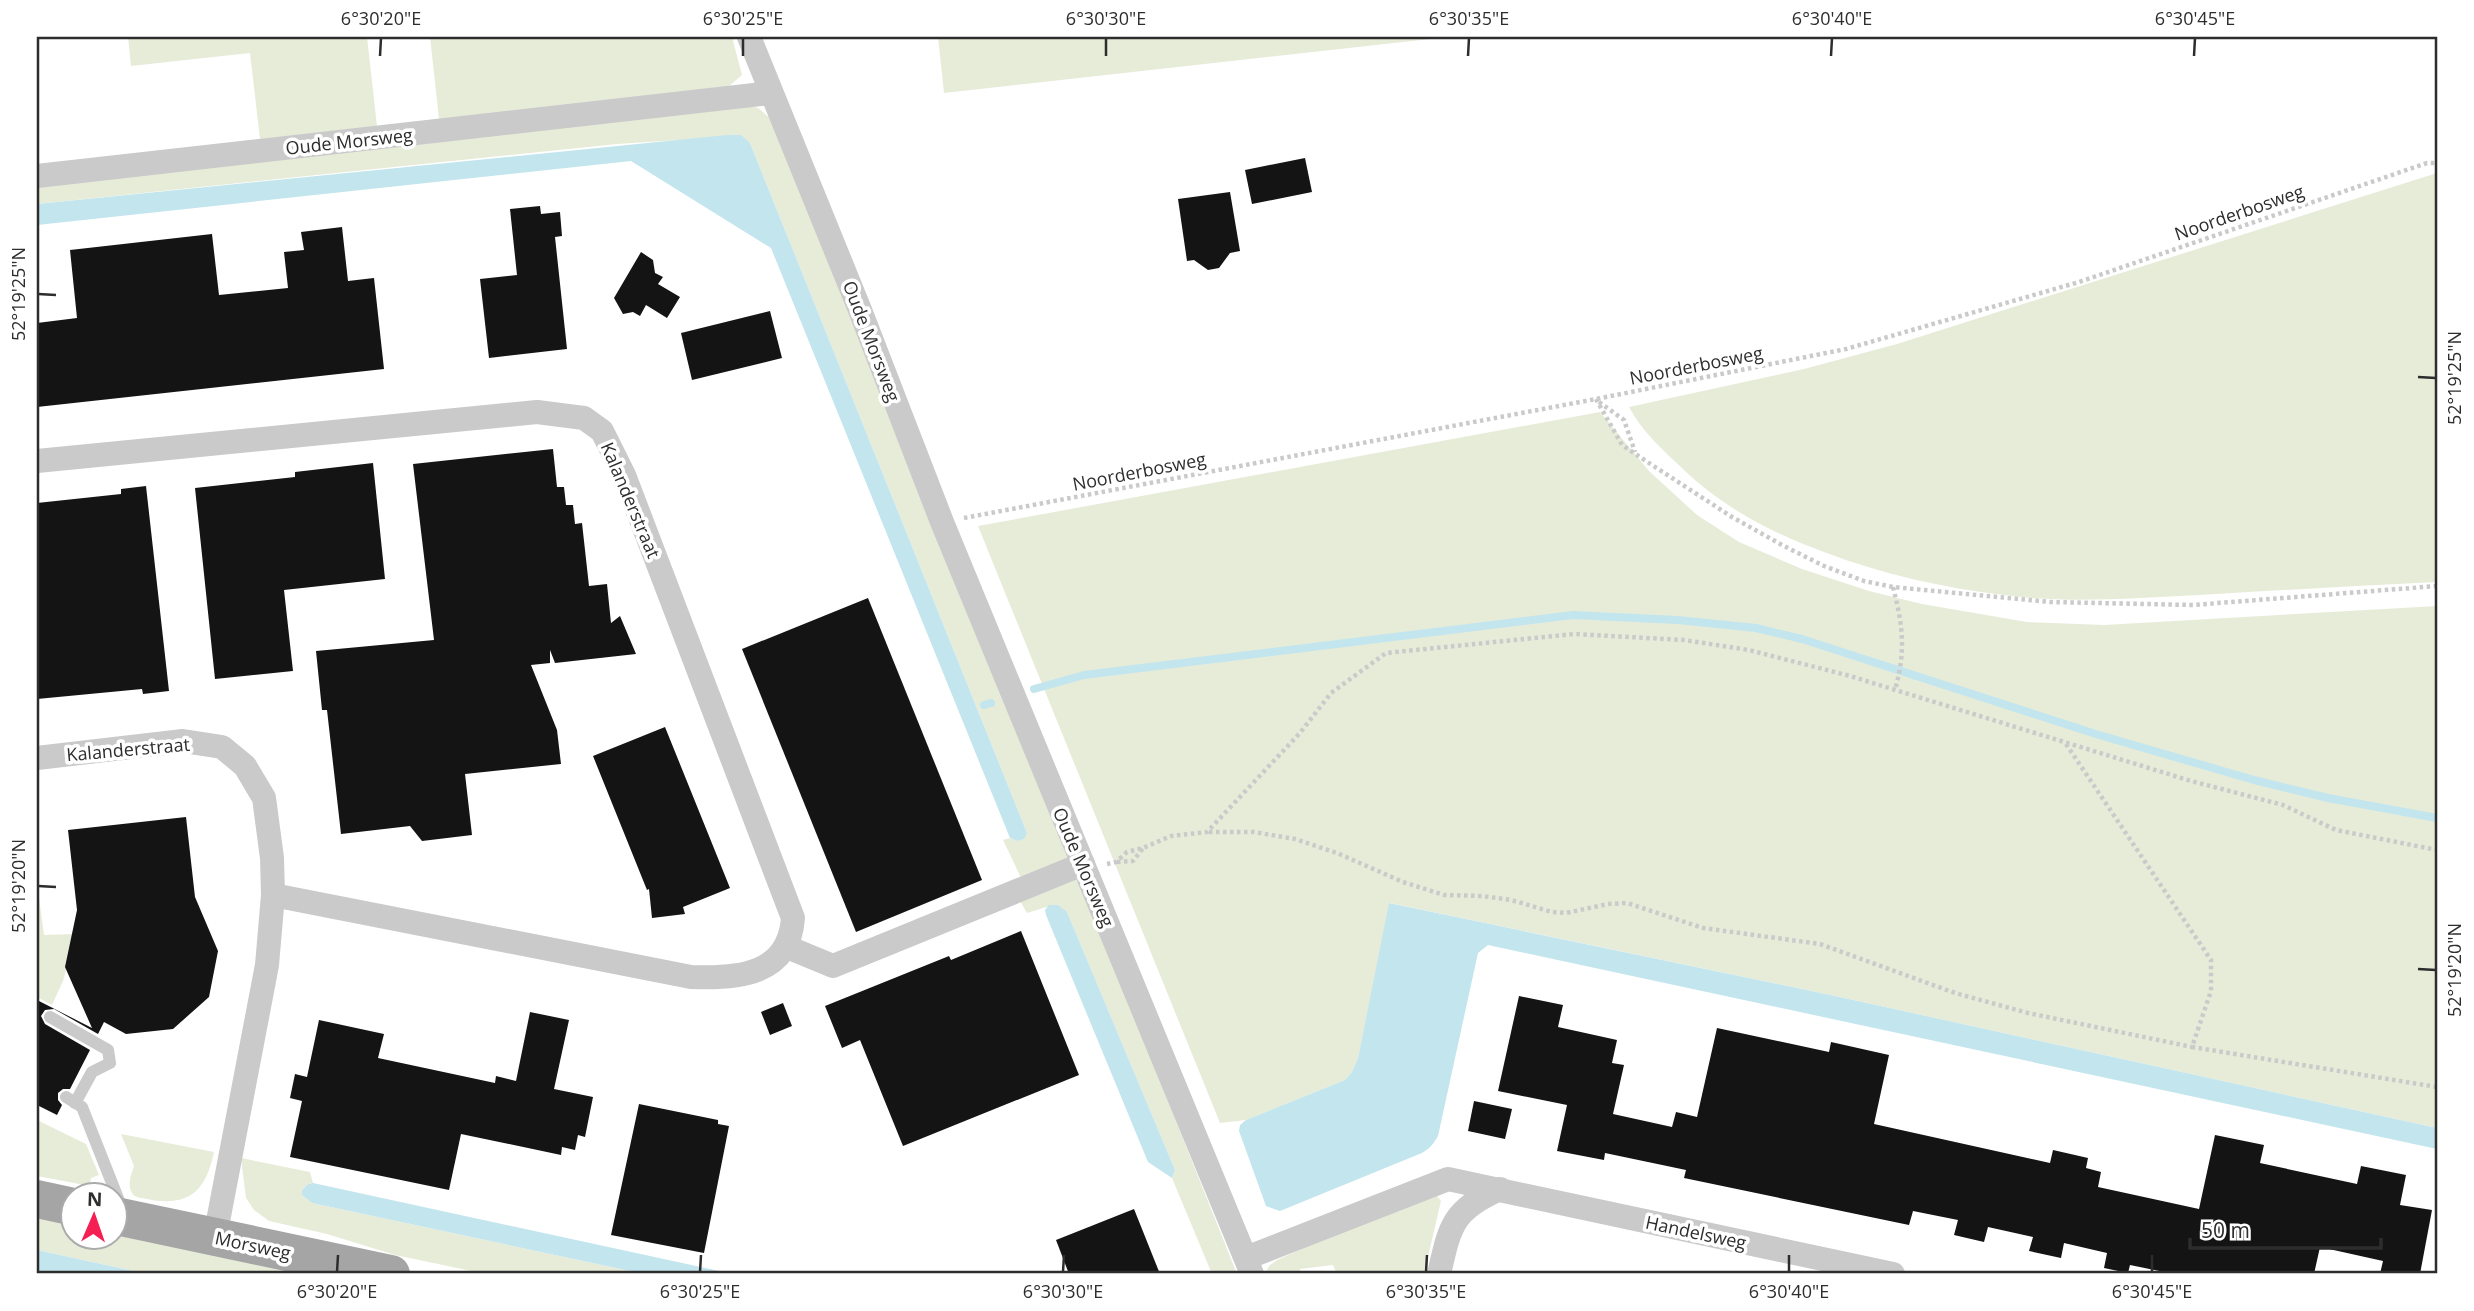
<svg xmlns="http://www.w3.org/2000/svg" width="2474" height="1311" viewBox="0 0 2474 1311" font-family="'Open Sans',sans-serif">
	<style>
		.green { fill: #e7ecd9 }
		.water { fill: #c3e5ee }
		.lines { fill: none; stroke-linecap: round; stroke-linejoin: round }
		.stream { stroke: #c3e5ee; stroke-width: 8 }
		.building { fill: #141414 }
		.path { stroke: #cacaca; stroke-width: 4.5; stroke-dasharray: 3.5 3.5; stroke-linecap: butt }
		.service { stroke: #cacaca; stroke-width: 12 }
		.minor { stroke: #cacaca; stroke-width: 24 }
		.primary { stroke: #a5a5a5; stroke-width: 38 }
		.ticks { fill: none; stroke: #2d2d2d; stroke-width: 2.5 }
		.labels { text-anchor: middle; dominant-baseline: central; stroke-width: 7; stroke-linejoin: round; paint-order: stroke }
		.street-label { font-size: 18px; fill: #2d2d2d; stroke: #fff }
		.neatline { fill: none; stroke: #2d2d2d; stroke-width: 2.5 }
		.ticks-label { font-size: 18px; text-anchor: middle; fill: #2d2d2d }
	</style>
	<rect width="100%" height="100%" fill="#fff"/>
	<g class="green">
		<path d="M128,37H367L377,126L260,139L250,53L131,66Z"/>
		<path d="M430,37H732L742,75L728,87L439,119Z"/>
		<path d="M938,37H1448L944,93Z"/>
		<path d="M744,103L758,108L771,119L1069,855L1063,866L1023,882L1003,840L1010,838L1017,841L1023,839L1027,833L750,143L741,136L617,144L37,204V180Z"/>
		<path d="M2437,173V582C2358,586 2279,590 2199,595C2135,598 2068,604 2004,595C1943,588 1882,574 1824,552C1772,533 1725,509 1684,470C1664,451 1642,432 1629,407L1804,369L1897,344Z"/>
		<path d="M1600,412L1649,471L1697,515L1739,542L1802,569L1869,591L1922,604L2027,622L2104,625L2437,606V1128L1835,996L1390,903L1358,1058L1352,1072L1345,1080L1246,1120L1220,1123L978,526Z"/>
		<path d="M1079,878L1237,1274H1212L1172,1178L1175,1170L1067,912L1050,906L1027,913L1019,899Z"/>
		<path d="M37,883L44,935L76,934L63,981L52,1005L37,997Z"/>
		<path d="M37,1120L86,1144L99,1175L91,1178L90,1186L37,1176Z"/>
		<path d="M121,1134L214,1152C211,1165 208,1177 199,1188C186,1203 165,1203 147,1199C141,1198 135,1198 132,1193C127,1184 131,1175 134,1166Z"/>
		<path d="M241,1158L310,1172L313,1183L308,1184L302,1190V1195L312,1203L644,1274H486L395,1255L327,1234L269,1221L254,1210L246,1198Z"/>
		<path d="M1429,1192H1434L1441,1201L1424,1274H1337L1333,1265L1300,1269V1274H1265L1269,1266L1277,1260Z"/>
		<path d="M37,1214L73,1223L74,1238H116V1231L322,1274H147L37,1250Z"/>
	</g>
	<g class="water">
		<path d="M727,135H741L750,143L1027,833L1024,839L1017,841L1010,838L771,248L631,161L37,225V204Z"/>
		<path d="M1389,903L1835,996L2437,1128V1149L1488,945L1478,953L1438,1136C1432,1146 1428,1151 1417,1155L1280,1211L1266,1206L1239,1131L1240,1125L1246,1120L1345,1080L1352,1072L1358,1058Z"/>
		<path d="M1049,905H1058L1067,912L1175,1170L1172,1178L1148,1162L1046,915L1045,910Z"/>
		<path d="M313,1183L733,1274H644L312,1203L302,1195V1190L308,1184Z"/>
		<path d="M37,1250L147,1274H37Z"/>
	</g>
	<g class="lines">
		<g class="stream">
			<path d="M1034,689L1084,675L1573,615L1678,620L1756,628L1802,639L2099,735L2254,780L2328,798L2437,818"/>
			<path d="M984,705L991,703"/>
		</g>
	</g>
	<g class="building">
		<path d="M1305,158L1312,192L1252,204L1245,170Z"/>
		<path d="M1230,192L1240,251L1230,253L1219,268L1208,270L1194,260L1187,261L1178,199Z"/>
		<path d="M540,206L541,214L560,212L562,236L555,237L567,349L489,358L480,279L517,275L510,209Z"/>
		<path d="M342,227L348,281L374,278L384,369L37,407V323L77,318L70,250L212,234L219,295L288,288L284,252L304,250L301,232Z"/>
		<path d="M641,252L653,260L655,273L663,277L658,284L680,297L667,318L646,305L640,316L633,312L623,314L614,298Z"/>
		<path d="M770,311L782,358L692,380L681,333Z"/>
		<path d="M553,449L557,487H564L566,505H573L575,524L582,523L589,586L607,584L611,623L620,616L636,654L555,663L550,650V663L531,665L557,730L561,764L465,774L472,835L422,841L410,826L341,834L327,710H322L316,651L434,640L413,464Z"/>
		<path d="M373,463L385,579L284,590L293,671L215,679L195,488L295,477V472Z"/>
		<path d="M146,486L169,691L143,694L142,689L37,699V503L121,494V489Z"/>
		<path d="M868,598L982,880L856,932L742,649Z"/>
		<path d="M665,727L730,888L683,907L685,914L652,918L649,889L647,890L593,756Z"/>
		<path d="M186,817L195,897L218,951L209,997L173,1029L126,1034L104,1022L98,1034L54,1009L45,1010L41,1016L45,1024L90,1050L70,1089H63L58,1093V1100L62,1105L57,1115L37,1105V1000L92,1028L65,967L77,910L68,830Z"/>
		<path d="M1021,931L1079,1075L903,1146L860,1040L842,1048L825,1006L949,956L951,960Z"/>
		<path d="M1519,996L1563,1005L1558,1027L1617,1040L1612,1063L1624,1065L1613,1114L1672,1127L1676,1112L1697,1117L1717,1028L1829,1052L1831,1042L1889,1055L1874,1124L2050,1163L2053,1150L2088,1158L2086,1168L2101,1172L2098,1187L2199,1209L2215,1135L2264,1145L2260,1163L2357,1184L2361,1166L2406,1175L2400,1205L2432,1210L2420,1274H2380L2383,1261L2320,1247L2314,1274H2174L2130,1265L2128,1273L2104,1268L2107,1253L2064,1243L2061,1258L2029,1251L2033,1237L1988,1227L1984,1242L1954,1235L1958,1220L1913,1211L1909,1225L1684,1178L1686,1170L1605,1153L1604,1160L1557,1151L1567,1105L1498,1091Z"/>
		<path d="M783,1003L792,1026L770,1035L761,1012Z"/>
		<path d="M530,1012L569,1020L554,1089L593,1097L585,1137L578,1135L575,1150L562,1147L561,1155L461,1134L449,1190L290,1157L302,1101L290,1098L295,1074L307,1077L319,1020L384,1034L378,1058L495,1083L496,1076L516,1081Z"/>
		<path d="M1474,1101L1512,1109L1505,1139L1468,1131Z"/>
		<path d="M639,1104L718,1120V1124L729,1126L704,1253L611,1235Z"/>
		<path d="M1134,1209L1160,1274H1069L1056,1240Z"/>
	</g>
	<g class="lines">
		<g class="path">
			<path d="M1596,399L1622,445L1649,463L1732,517L1782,545L1824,566L1864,581L1893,587L2050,602L2193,605L2437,586"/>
			<path d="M1599,402L1624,420L1635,452"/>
			<path d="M964,518L1596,399L1846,349L2079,282L2427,163H2437"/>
			<path d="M1893,587C1903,626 1906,651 1895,690"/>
			<path d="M2066,744L2211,960V991L2192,1047L2437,1087"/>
			<path d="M1209,832H1254L1295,839L1337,853L1403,882L1444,895L1482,896L1511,900L1552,912L1566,913L1608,904L1627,903L1703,928L1820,944L1955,993L2028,1013L2192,1047"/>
			<path d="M1117,862L1133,861L1143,848"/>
			<path d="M1107,864L1116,862L1127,852L1143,848L1171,836L1207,832L1300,733L1331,693L1386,653L1574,634L1684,640L1749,650L1850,676L2191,781L2283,805L2336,830L2437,850"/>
		</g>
		<g class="service">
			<path d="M50,1017L108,1050L110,1063L92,1072L75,1103"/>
			<path d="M66,1097L82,1107L123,1211"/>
		</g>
		<g class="minor">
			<path d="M749,37L860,310L942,522L1252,1274"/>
			<path d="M37,176L771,93"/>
			<path d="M37,461L537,412L584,418L602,431L624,475L793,918C789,975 738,979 691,977L273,895"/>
			<path d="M37,758L183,741L222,747L245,766L264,798L272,858L273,895L267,965L215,1237"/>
			<path d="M787,947L833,966L1083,864"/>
			<path d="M1246,1258L1448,1179L1893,1274"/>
			<path d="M1439,1274C1450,1226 1452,1210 1500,1189"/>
		</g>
		<g class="primary">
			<path d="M37,1199L74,1207"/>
			<path d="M116,1216L391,1274"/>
		</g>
	</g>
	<path class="ticks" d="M380,56L381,38M743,56V38M1106,56V38M1468,56L1469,38M1831,56L1832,38M2194,56L2195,38M38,294L56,295M2418,377L2436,378M38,886L56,887M2418,969L2436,970M337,1272L338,1255M700,1272L701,1255M1063,1272L1064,1255M1426,1272L1427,1255M1789,1272V1255M2152,1272V1255"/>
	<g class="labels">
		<g class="street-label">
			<text transform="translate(349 141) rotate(-6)">Oude Morsweg</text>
			<text transform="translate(2239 212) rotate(-19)">Noorderbosweg</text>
			<text transform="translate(872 341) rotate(69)">Oude Morsweg</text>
			<text transform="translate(1696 365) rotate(-11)">Noorderbosweg</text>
			<text transform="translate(1139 471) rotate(-11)">Noorderbosweg</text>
			<text transform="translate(631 500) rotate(67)">Kalanderstraat</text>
			<text transform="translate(128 749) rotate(-5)">Kalanderstraat</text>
			<text transform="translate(1084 867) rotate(67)">Oude Morsweg</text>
			<text transform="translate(1696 1232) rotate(12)">Handelsweg</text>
			<text transform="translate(253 1245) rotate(12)">Morsweg</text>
		</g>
	</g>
	<rect width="2474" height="1311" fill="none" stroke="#ffffff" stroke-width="77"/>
	<g transform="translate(94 1216) rotate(2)"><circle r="33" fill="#ffffff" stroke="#ababab" stroke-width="2"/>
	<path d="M0-5L12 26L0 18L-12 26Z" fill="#f51f53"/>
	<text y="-10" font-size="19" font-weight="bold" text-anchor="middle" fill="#2d2d2d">N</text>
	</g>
	<path d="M2190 1238v10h191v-10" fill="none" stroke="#2d2d2d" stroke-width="3.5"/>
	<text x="2201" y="1238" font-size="21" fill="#2d2d2d" stroke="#ffffff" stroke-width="5" paint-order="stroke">50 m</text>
	<rect x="38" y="38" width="2398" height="1234" class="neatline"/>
	<g class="ticks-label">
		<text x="381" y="25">6°30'20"E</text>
		<text x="743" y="25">6°30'25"E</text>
		<text x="1106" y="25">6°30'30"E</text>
		<text x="1469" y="25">6°30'35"E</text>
		<text x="1832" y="25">6°30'40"E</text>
		<text x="2195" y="25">6°30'45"E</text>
		<text transform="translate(19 294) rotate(-90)" y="6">52°19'25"N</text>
		<text transform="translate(2455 378) rotate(-90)" y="6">52°19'25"N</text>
		<text transform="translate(19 886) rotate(-90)" y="6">52°19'20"N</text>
		<text transform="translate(2455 970) rotate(-90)" y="6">52°19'20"N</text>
		<text x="337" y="1298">6°30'20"E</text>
		<text x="700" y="1298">6°30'25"E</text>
		<text x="1063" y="1298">6°30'30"E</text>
		<text x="1426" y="1298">6°30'35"E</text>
		<text x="1789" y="1298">6°30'40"E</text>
		<text x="2152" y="1298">6°30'45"E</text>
	</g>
</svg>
